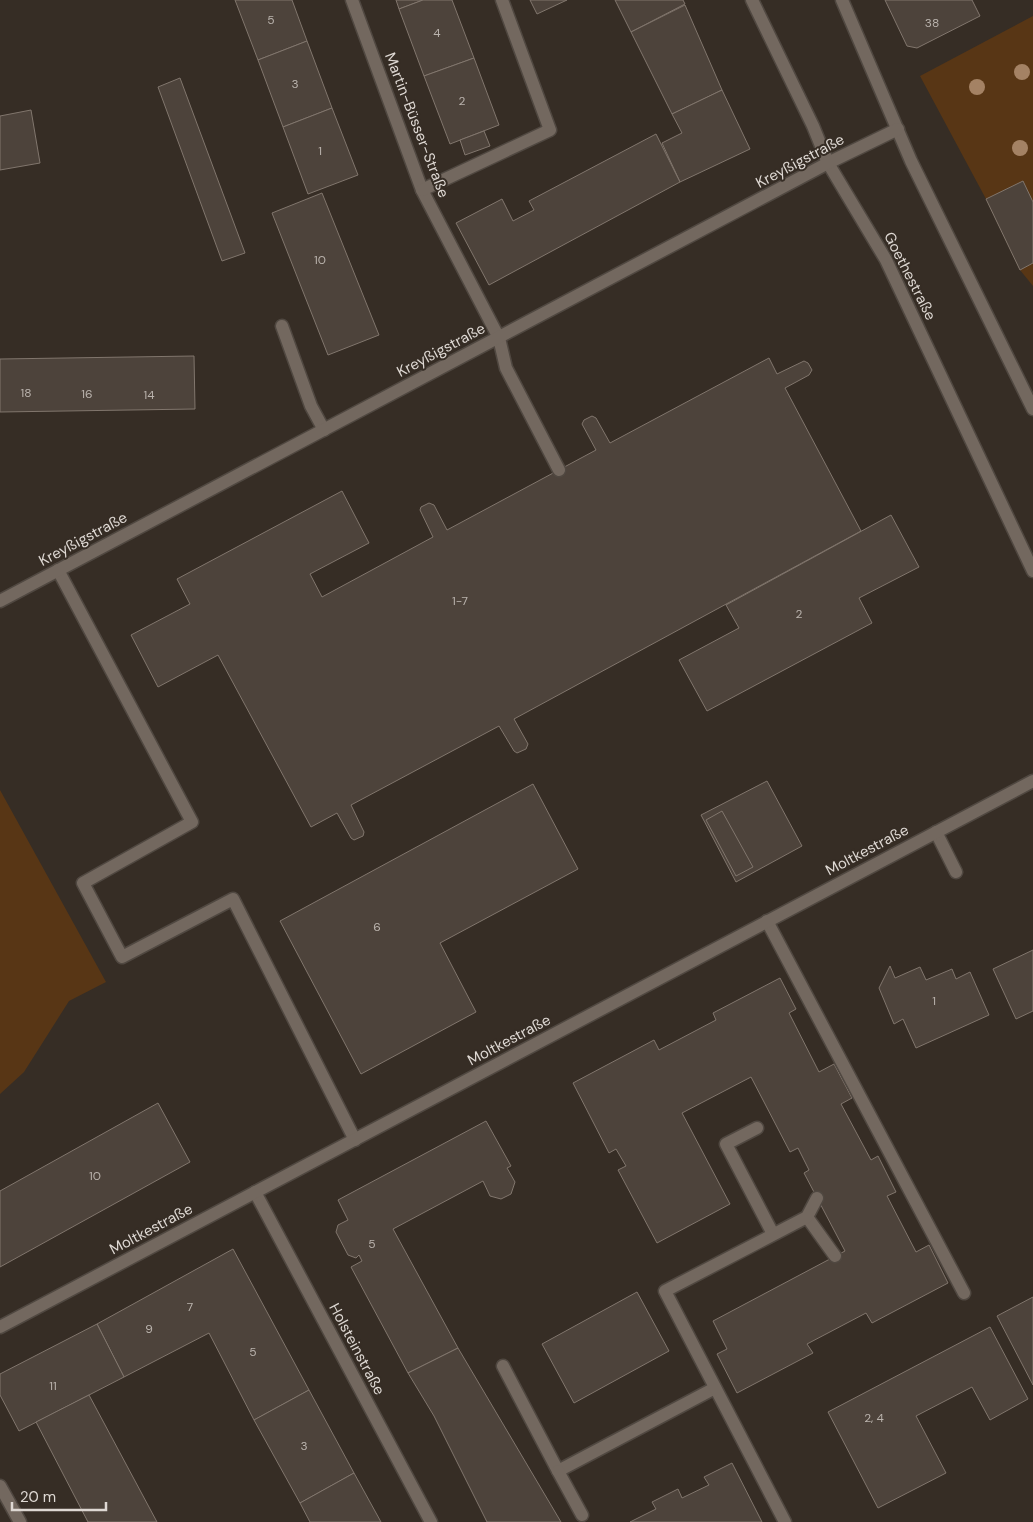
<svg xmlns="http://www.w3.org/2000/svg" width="1033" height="1522" viewBox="0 0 1033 1522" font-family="'DM Sans',sans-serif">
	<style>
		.green { fill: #583615 }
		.building { fill: #4d433b; stroke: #81766d }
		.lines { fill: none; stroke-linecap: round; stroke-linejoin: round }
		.minor-casing { stroke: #504841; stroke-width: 15 }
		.minor { stroke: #73685f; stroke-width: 12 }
		.tree { fill: #a48264 }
		.labels { text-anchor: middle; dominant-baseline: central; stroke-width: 4; stroke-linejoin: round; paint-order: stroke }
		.number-label { font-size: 12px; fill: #bab3ad }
		.street-label { font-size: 15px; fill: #ded8d3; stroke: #362d25 }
	</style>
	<rect width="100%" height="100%" fill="#362d25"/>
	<g class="green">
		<path d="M1033,16V286L1020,270L986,199L920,76Z"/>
		<path d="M0,790L106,982L69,1001L24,1072L0,1094Z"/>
	</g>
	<g class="building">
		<path d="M235,0H292L307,41L258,60Z"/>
		<path d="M396,0H423L399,9Z"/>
		<path d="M423,0H452L474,58L424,76L399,9Z"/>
		<path d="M530,0H567L537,14Z"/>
		<path d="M615,0H683L685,4L631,32Z"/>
		<path d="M885,0H972L980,16L917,48L907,46Z"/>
		<path d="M685,5L722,90L672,114L631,32Z"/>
		<path d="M307,41L332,108L283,127L258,60Z"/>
		<path d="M474,58L499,125L450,144L424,76Z"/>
		<path d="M180,78L245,253L222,261L158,87Z"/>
		<path d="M722,90L750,149L680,182L662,143L682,133L672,114Z"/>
		<path d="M332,108L358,175L308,194L283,127Z"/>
		<path d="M31,110L40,163L0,170V116Z"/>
		<path d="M484,131L490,146L465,155L460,140Z"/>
		<path d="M656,134L680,182L489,285L456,223L502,199L513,221L534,210L529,201Z"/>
		<path d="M1023,181L1033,202V263L1020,270L986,199Z"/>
		<path d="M322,193L379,335L328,355L272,213Z"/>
		<path d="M194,356L195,409L0,412V359Z"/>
		<path d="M769,358L777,374L804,361L808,363L812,370L809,375L785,388L861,531L514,719L528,744L526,749L517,753L514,751L499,726L351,805L364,832L363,836L354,840L351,838L337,813L311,827L218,655L158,687L131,635L190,604L177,579L342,491L369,543L310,574L322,597L433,537L420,510L421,507L429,503L434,505L447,530L596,450L582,424L584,420L592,416L596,418L610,443Z"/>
		<path d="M891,515L919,567L859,598L872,623L707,711L679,660L739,628L726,605Z"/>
		<path d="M767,781L802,846L736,882L701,815Z"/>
		<path d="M533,784L578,869L440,943L476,1012L361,1074L280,921Z"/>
		<path d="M722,811L753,867L736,876L706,820Z"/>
		<path d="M1033,950V1011L1016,1019L993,969Z"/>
		<path d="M890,966L895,978L920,967L926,980L952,969L956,979L970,972L989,1015L916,1048L903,1019L894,1024L879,988Z"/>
		<path d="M780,978L796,1009L789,1013L819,1072L834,1064L852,1098L841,1104L871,1160L878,1156L896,1192L887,1196L916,1252L929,1245L948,1283L872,1323L866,1313L807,1344L813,1353L737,1393L717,1354L727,1349L713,1321L845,1251L804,1173L809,1170L798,1148L790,1152L751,1077L682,1113L730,1204L657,1243L618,1170L626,1166L616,1149L609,1153L573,1083L654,1040L659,1050L716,1020L713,1013Z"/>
		<path d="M158,1103L190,1162L0,1267V1191Z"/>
		<path d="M486,1121L511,1166L507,1168L515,1182L511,1194L501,1199L490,1196L483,1181L393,1229L458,1348L408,1373L351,1267L362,1261L359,1255L356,1258L348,1255L336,1232L338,1225L348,1220L338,1200Z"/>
		<path d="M233,1249L309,1390L254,1420L209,1333L124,1377L97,1324Z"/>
		<path d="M637,1292L669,1351L574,1403L542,1344Z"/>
		<path d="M1033,1297V1385L997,1316Z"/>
		<path d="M97,1324L124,1377L19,1431L0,1395V1374Z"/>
		<path d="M990,1327L1028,1399L990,1420L972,1387L916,1416L946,1473L878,1508L828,1412Z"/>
		<path d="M458,1348L561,1522H487L434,1416L408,1373Z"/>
		<path d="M309,1390L354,1473L300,1503L254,1420Z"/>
		<path d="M89,1395L157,1522H88L36,1422Z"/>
		<path d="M732,1463L762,1522H630L656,1509L652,1502L678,1489L682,1498L709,1485L704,1477Z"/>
		<path d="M354,1473L381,1522H310L300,1503Z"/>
	</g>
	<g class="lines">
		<g class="minor-casing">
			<g id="minor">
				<path d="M352,0L422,190L499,338L506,368L559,470"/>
				<path d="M752,0L813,126L828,163L886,260L1033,571"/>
				<path d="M842,0L911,161L1033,409"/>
				<path d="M422,190L550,130L502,0"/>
				<path d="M282,326L311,406L324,430"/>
				<path d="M58,570L192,822L83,883L122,957L233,899L355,1140"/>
				<path d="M0,601L828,163L898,129"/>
				<path d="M936,832L956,872"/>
				<path d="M767,921L964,1293"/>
				<path d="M757,1128L726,1144L773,1234"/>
				<path d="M255,1192L431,1522"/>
				<path d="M807,1217L835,1256"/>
				<path d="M0,1327L1033,781"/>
				<path d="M503,1366L558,1471L715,1388"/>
				<path d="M558,1471L582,1515"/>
				<path d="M0,1486L20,1522"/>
				<path d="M785,1522L665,1291L807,1217L817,1198"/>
			</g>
		</g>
		<use href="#minor" class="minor"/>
	</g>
	<g class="tree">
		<circle cx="1022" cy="72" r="8"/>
		<circle cx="977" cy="87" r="8"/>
		<circle cx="1020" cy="148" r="8"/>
	</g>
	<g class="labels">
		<g class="number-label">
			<text x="271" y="20">5</text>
			<text x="932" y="23">38</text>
			<text x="437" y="33">4</text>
			<text x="295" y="84">3</text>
			<text x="462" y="101">2</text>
			<text x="320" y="151">1</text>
			<text x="320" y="260">10</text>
			<text x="26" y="393">18</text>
			<text x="87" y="394">16</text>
			<text x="149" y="395">14</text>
			<text x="460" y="601">1-7</text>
			<text x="799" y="614">2</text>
			<text x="377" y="927">6</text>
			<text x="934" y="1001">1</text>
			<text x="95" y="1176">10</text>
			<text x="372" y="1244">5</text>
			<text x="190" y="1307">7</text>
			<text x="149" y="1329">9</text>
			<text x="253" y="1352">5</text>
			<text x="53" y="1386">11</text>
			<text x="874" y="1418">2, 4</text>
			<text x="304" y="1446">3</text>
		</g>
		<g class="street-label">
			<text transform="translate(417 125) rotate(69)">Martin-Büsser-Straße</text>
			<text transform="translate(800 161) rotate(-28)">Kreyßigstraße</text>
			<text transform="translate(910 276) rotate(63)">Goethestraße</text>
			<text transform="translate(441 350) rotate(-28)">Kreyßigstraße</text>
			<text transform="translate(83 539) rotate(-28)">Kreyßigstraße</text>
			<text transform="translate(867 850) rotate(-28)">Moltkestraße</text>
			<text transform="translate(509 1040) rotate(-28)">Moltkestraße</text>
			<text transform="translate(151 1229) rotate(-28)">Moltkestraße</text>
			<text transform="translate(357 1349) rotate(62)">Holsteinstraße</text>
		</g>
	</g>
	<path d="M12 1502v8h94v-8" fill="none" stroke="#ded8d3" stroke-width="2.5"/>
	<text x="20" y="1502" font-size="15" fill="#ded8d3" stroke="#362d25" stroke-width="4" paint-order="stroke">20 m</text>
</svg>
